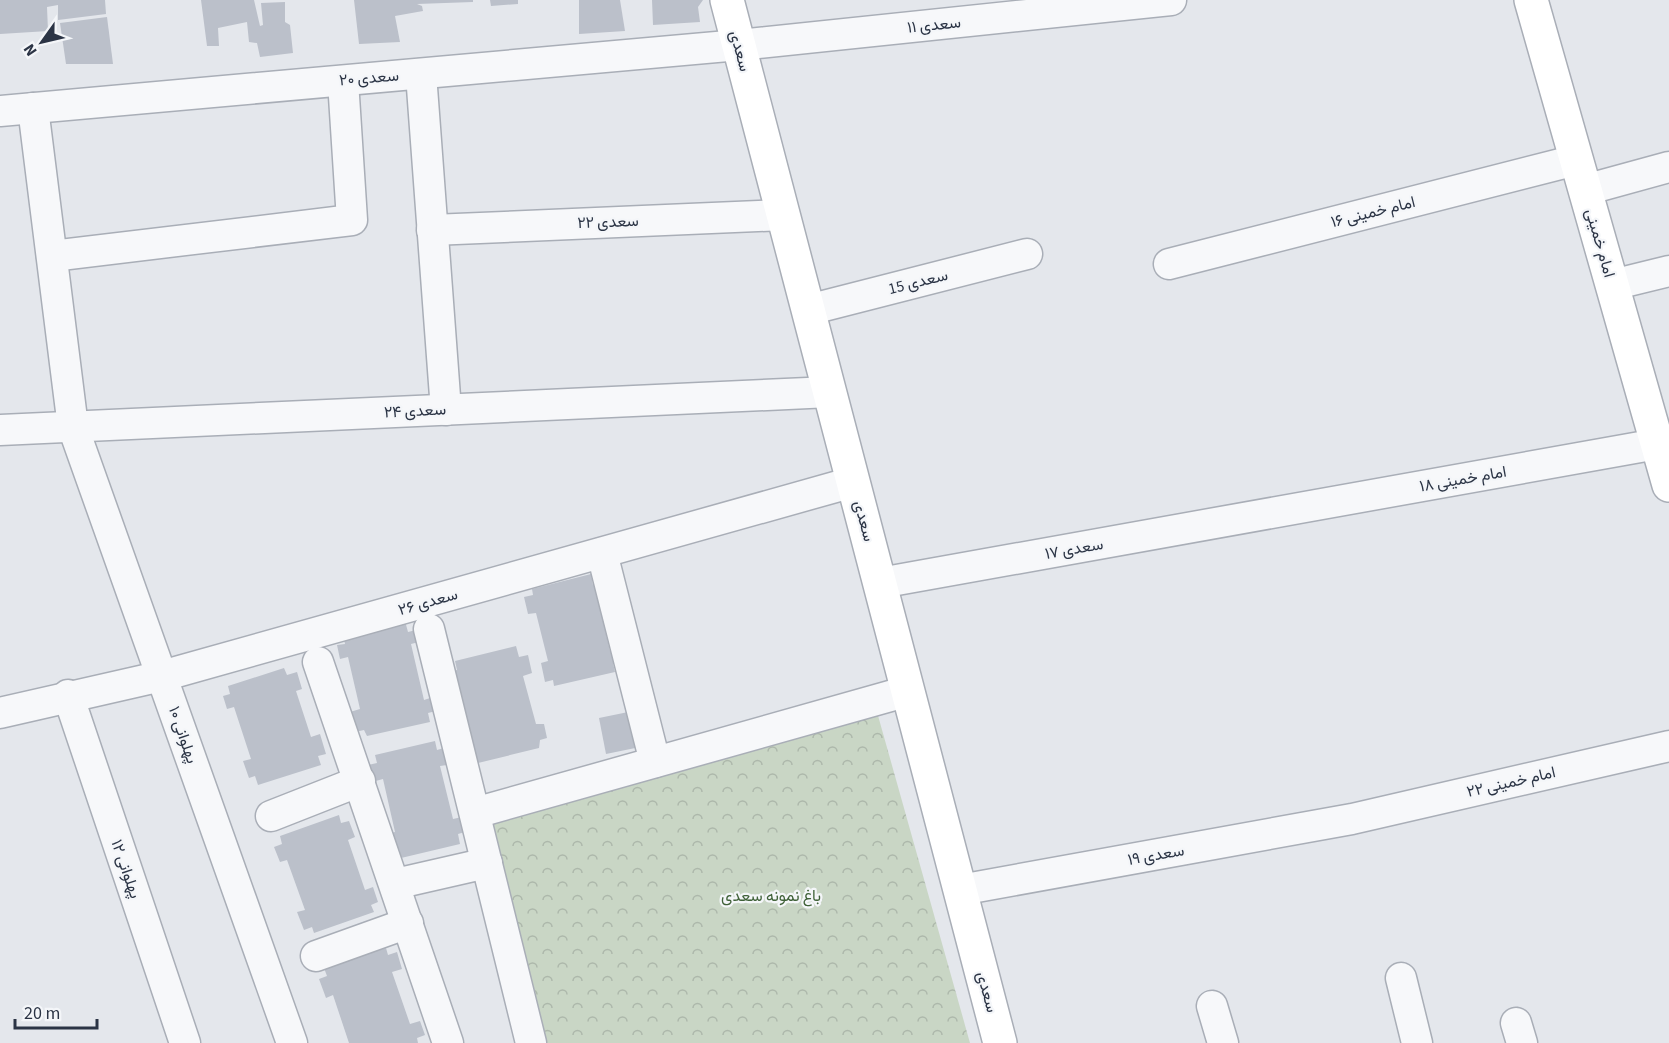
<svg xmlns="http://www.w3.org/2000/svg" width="1669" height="1043" viewBox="0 0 1669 1043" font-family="'Source Sans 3',Vazirmatn,sans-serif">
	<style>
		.forest { fill: url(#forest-crowns) }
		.building { fill: #bbc0ca }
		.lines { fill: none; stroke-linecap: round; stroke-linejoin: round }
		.minor-casing { stroke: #a9aeb7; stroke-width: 33 }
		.secondary-casing { stroke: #a9aeb7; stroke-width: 36 }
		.minor { stroke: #f7f8fa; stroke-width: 30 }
		.secondary { stroke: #fff; stroke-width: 33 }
		.labels { text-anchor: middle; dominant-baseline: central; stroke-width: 4.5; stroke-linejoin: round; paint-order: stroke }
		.street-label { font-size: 16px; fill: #2b3445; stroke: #f4f6f9 }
		.park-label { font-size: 16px; fill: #3f6138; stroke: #f4f6f9 }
	</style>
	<defs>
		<pattern id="forest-crowns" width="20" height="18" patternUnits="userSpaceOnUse" patternTransform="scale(1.5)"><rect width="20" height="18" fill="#c9d6c5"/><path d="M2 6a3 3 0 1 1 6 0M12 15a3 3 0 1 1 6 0" fill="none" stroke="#adb8ab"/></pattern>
	</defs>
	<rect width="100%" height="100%" fill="#e4e7ec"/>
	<path class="forest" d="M877,712L970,1043H547L488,822Z"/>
	<g class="building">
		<path d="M0,0H105L106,14L58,20V5L47,7L48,31L0,34Z"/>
		<path d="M201,0H254L260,26L263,25L261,3L285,2V22L290,25L293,53L260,57L257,43L249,42L247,22L218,28L219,46H207Z"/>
		<path d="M354,0H473V2L417,4L422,6L423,11L395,16L400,42L359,44Z"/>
		<path d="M490,0H518V4L491,6Z"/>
		<path d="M579,0H620L625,31L579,34Z"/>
		<path d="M652,0H703L698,7L700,22L653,25Z"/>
		<path d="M107,17L113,64H66L60,23Z"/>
		<path d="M591,574L593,585L600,583L603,595L597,596L610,651L617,649L620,662L613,663L615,672L554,686L553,680L545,682L541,663L548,661L536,613L528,614L524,597L533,595L532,589Z"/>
		<path d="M405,621L408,632L416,630L419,642L411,644L424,700L433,697L436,711L428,713L430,722L367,736L364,730L355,732L350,712L360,709L348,657L340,659L337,645L345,644L343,635Z"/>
		<path d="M516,646L519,657L528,655L532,673L523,676L536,724H544L547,738L540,740L539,748L478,763L476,755L467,758L445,673L457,670L455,661Z"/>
		<path d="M284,668L287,675L297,672L302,689L296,691L311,737L320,734L326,754L318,756L321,765L258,785L255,776L249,778L243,761L251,759L234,707L227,709L223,696L230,694L228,686Z"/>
		<path d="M638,710L645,746L606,754L599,718Z"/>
		<path d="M435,741L437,750L444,748L447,765L440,766L453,819L462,817L465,832L458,834L460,844L401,858L399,849L391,851L387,834L395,832L383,779L372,782L368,765L377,763L375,755Z"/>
		<path d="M339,815L341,823L349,821L355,837L348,840L365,890L373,887L378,902L371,905L374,912L314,933L312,927L304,930L297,912L305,910L287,860L280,862L274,847L282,844L280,836Z"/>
		<path d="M386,948L388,955L397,952L402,969L392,972L410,1024L420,1021L425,1035L417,1038L418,1043H349L333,995L326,998L319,979L327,976L324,968Z"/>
	</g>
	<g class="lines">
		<g class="minor-casing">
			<g id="minor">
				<path d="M421,74L446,410"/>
				<path d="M33,108L73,427L292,1043"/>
				<path d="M0,111L739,45L1171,0"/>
				<path d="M1585,190L1669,167"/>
				<path d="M432,230L783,215"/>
				<path d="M52,256L352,220L343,81"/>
				<path d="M1169,264L1576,160"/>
				<path d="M1612,285L1669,271"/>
				<path d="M808,310L1027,254"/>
				<path d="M0,430L830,392"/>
				<path d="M602,553L655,762"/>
				<path d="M880,583L1657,444"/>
				<path d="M429,629L531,1043"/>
				<path d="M318,662L448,1043"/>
				<path d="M68,695L185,1043"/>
				<path d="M0,713L162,676L853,482"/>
				<path d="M475,813L908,691"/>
				<path d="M271,816L360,781"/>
				<path d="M395,884L487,863"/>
				<path d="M960,890L1352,819L1669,746"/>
				<path d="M316,956L408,923"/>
				<path d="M1401,978L1417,1043"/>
				<path d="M1212,1006L1223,1043"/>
				<path d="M1516,1023L1522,1043"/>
			</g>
		</g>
		<g class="secondary-casing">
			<g id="secondary">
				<path d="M727,0L1000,1043"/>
				<path d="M1531,0L1669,485"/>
			</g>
		</g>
		<use href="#minor" class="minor"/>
		<use href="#secondary" class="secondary"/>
	</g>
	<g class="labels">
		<g class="street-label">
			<text transform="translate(934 25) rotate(-6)">سعدی ۱۱</text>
			<text transform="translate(740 51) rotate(75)">سعدی</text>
			<text transform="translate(369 78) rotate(-5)">سعدی ۲۰</text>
			<text transform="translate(1373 212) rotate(-14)">امام خمینی ۱۶</text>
			<text transform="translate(608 222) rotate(-2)">سعدی ۲۲</text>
			<text transform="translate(1600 243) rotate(74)">امام خمینی</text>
			<text transform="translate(918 282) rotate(-14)">سعدی 15</text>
			<text transform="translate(415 411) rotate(-3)">سعدی ۲۴</text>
			<text transform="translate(1463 479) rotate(-10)">امام خمینی ۱۸</text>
			<text transform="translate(864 521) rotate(75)">سعدی</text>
			<text transform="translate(1074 549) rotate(-10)">سعدی ۱۷</text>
			<text transform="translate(428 602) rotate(-16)">سعدی ۲۶</text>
			<text transform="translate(183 735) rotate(71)">پهلوانی ۱۰</text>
			<text transform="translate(1511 782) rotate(-13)">امام خمینی ۲۲</text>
			<text transform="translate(1156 855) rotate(-10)">سعدی ۱۹</text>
			<text transform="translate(126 869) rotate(71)">پهلوانی ۱۲</text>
			<text transform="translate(987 992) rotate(75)">سعدی</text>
		</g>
		<g class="park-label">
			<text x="771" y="896">باغ نمونه سعدی</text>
		</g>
	</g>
	<g transform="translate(42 42) rotate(236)" stroke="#f4f6f9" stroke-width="4.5" paint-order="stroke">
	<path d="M0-4.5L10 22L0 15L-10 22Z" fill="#2b3445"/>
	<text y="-9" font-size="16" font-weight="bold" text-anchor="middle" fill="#2b3445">N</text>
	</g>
	<path d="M15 1019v9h82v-9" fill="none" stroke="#2b3445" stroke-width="3"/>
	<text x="24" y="1019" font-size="18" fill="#2b3445" stroke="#f4f6f9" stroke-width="4.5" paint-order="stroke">20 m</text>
</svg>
